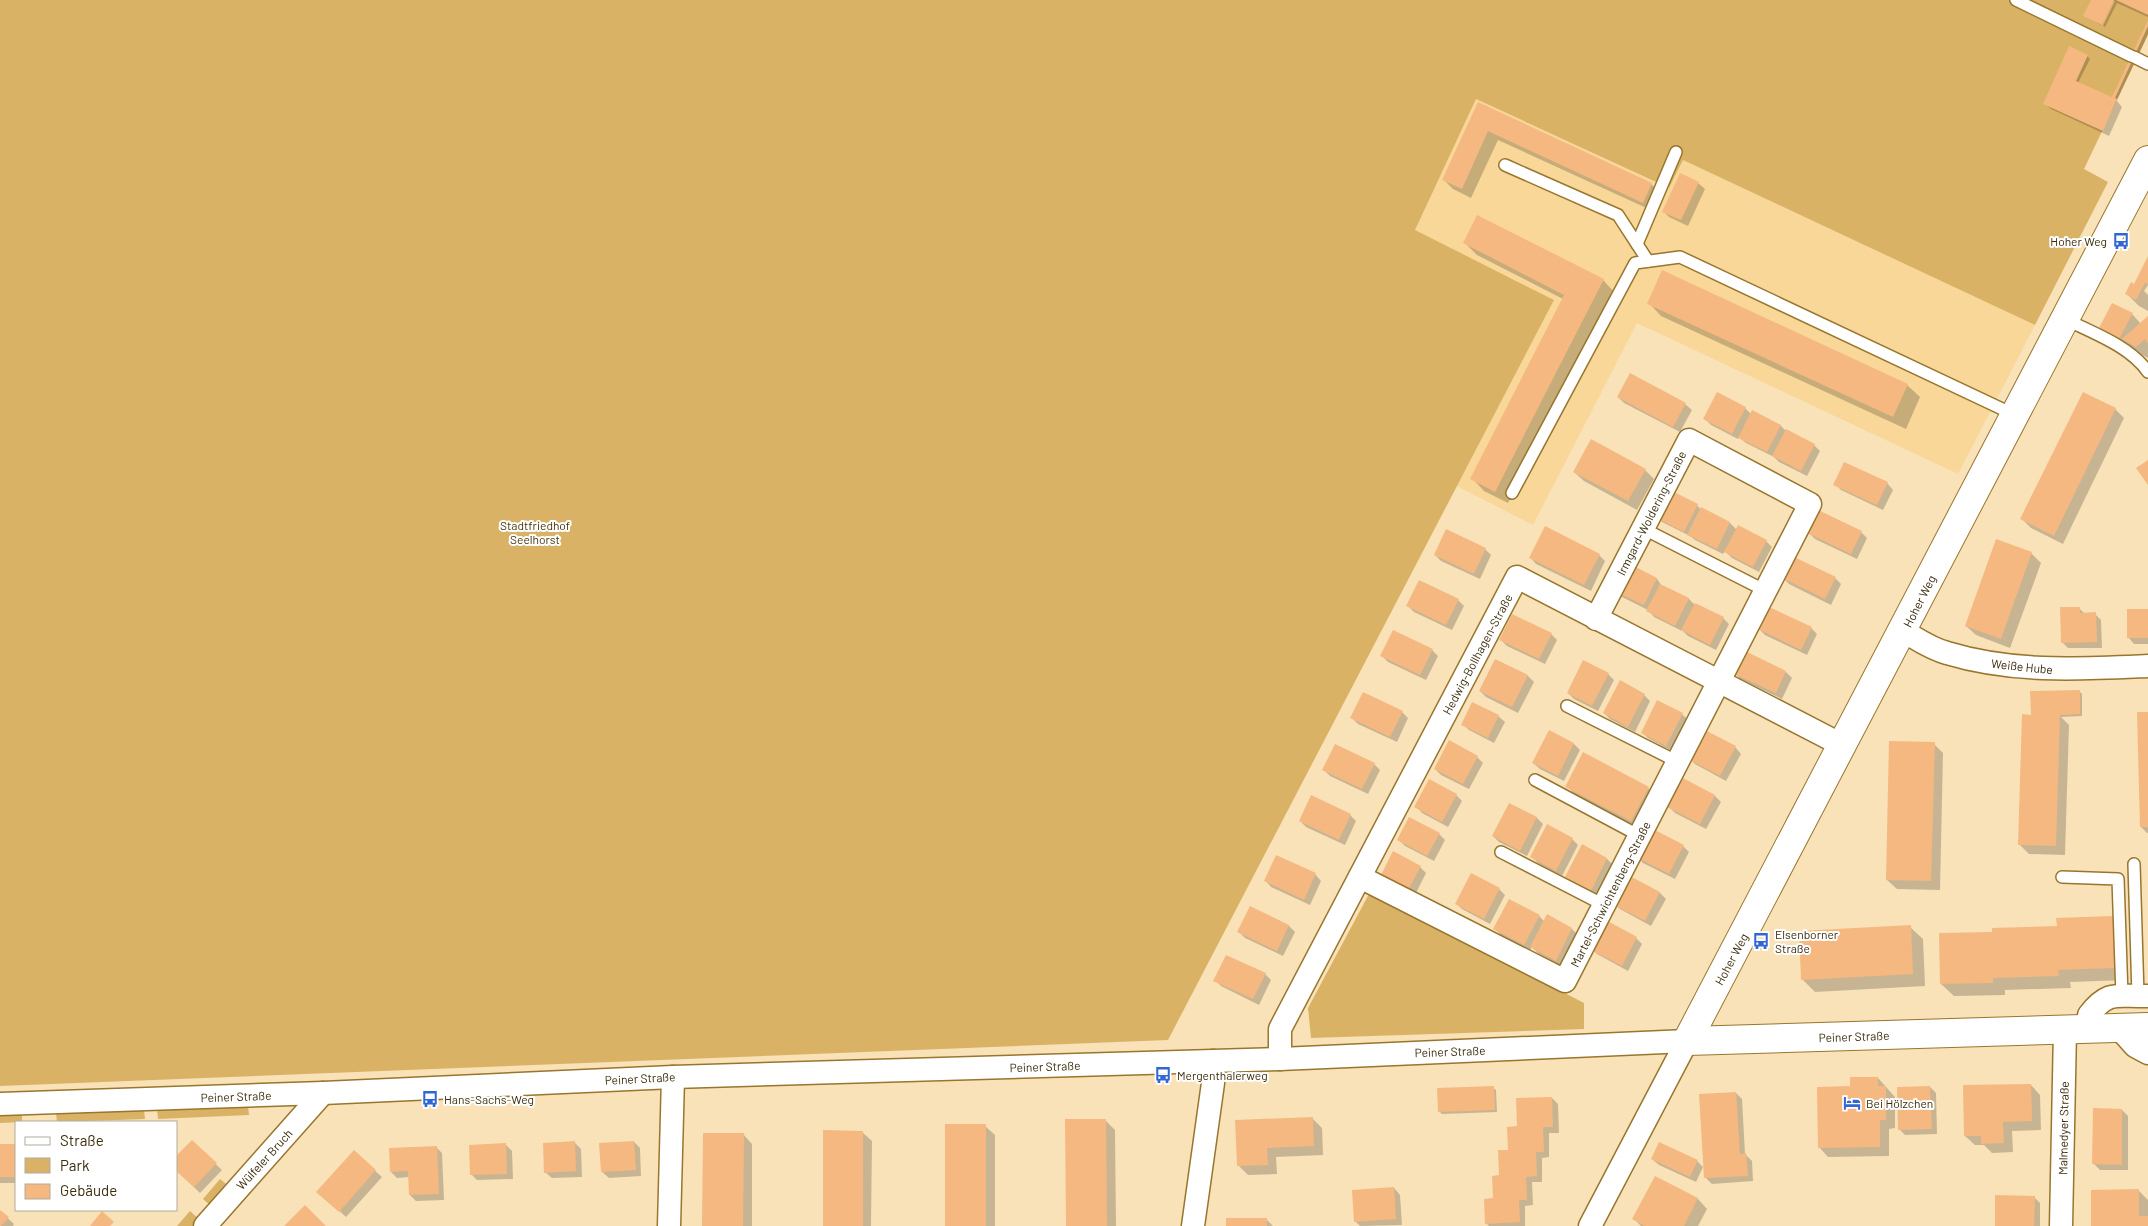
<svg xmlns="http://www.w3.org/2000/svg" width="2148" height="1226" viewBox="0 0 2148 1226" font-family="Barlow,sans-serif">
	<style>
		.built { fill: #f8d798 }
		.green { fill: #dab266 }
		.shadow { fill: #0003 }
		.building { fill: #f5b881 }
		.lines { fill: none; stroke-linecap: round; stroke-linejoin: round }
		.service-casing { stroke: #99762d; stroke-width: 14 }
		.minor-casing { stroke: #99762d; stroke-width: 25 }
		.tertiary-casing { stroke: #99762d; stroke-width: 30 }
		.service { stroke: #fff; stroke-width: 11 }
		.minor { stroke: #fff; stroke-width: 22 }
		.tertiary { stroke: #fff; stroke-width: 28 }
		.labels { text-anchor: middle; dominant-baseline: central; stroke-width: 4; stroke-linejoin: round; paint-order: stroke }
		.poi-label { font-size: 12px; fill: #3b2c0d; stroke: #fff; text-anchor: start }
		.street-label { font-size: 12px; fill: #3b2c0d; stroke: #fff }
		.park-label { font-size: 12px; fill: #47340b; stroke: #fff }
	</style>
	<rect width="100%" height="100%" fill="#f9e2b8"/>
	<path class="built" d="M1476,99L1668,188L1683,160L2035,325L1958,474L1637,323L1533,525L1457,486L1554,300L1414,230Z"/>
	<g class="green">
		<path d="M0,0H2148V35L2084,169L2108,182L2035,325L1683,160L1669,188L1476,99L1415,230L1554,300L1168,1040L0,1086Z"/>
		<path d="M1370,892L1584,1003V1029L1311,1038L1308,1008Z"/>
		<path d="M248,1106L249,1115L158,1119L157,1109Z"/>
		<path d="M144,1110L145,1119L57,1122L56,1113Z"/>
		<path d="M22,1114V1122L0,1123V1115Z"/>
		<path d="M220,1179L230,1187L212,1207L203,1199Z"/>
		<path d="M190,1211L200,1220L195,1226H177Z"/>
	</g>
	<g class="shadow">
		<path d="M2092,0H2148V17L2117,3L2105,27L2103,26L2115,1H2113L2101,25L2085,16Z"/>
		<path d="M2148,23V34L2117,100L2114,97Z"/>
		<path d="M2087,56L2090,59L2078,83L2117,101L2122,107L2109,136L2051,109L2044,103Z"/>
		<path d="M1478,103L1651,184L1661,194L1653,211L1498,140L1471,198L1453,189L1444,180Z"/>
		<path d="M1698,183L1705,189L1688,226L1669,217L1663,211Z"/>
		<path d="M1465,243L1603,280L1615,293L1508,503L1484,491L1472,478L1563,299L1477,255Z"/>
		<path d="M2148,259V285L2144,291L2148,295V311L2139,306L2127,294L2135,285Z"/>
		<path d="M1649,303L1907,385L1920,397L1906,429L1661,316Z"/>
		<path d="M2132,314L2141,324L2148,318V358L2113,340L2101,328Z"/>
		<path d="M1618,397L1685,404L1692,410L1680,432L1624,403Z"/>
		<path d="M1745,408L1751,414L1753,412L1781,426L1786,431L1814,445L1820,451L1807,476L1779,462L1774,457L1746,443L1739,437L1738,439L1711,425L1705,419Z"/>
		<path d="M2115,409L2124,418L2063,544L2031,528L2022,519Z"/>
		<path d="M1645,470L1654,479L1637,510L1584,481L1574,472Z"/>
		<path d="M1887,483L1893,490L1883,510L1841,490L1835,484Z"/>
		<path d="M1697,505L1701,510L1730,523L1737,530L1766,541L1772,547L1759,572L1732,558L1725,551L1723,554L1695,540L1690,536L1662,522L1656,516Z"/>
		<path d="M1861,532L1867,538L1857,559L1815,539L1809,533Z"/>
		<path d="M1485,549L1491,555L1480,579L1441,561L1435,555Z"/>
		<path d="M2031,553L2041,563L2010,648L1976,635L1966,626Z"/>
		<path d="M1599,555L1605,561L1591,591L1536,564L1530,557Z"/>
		<path d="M1629,565L1657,579L1662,586L1689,599L1695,605L1723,618L1729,624L1716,650L1688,636L1682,630V631L1654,617L1648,610L1622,597L1616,591Z"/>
		<path d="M1783,578H1835L1841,584L1831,605L1789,584Z"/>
		<path d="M1458,600L1464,606L1452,630L1414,612L1408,606Z"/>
		<path d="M2079,608L2085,614H2095L2101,620L2102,648H2068L2062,642Z"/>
		<path d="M2148,610V644H2134L2128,637Z"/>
		<path d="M1811,628L1817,634L1807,655L1765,635L1759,629Z"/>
		<path d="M1551,634L1557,640L1545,664L1507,646L1501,640Z"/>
		<path d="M1432,650L1438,656L1426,680L1388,662L1382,656Z"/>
		<path d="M1744,652L1786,672L1792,678L1782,699L1740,679L1734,672Z"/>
		<path d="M1496,660L1528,676L1534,682L1518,713L1486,697L1480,691Z"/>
		<path d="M1608,674L1614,680L1598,711L1574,699L1568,693Z"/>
		<path d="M2079,691L2082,694V716L2061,717L2069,725L2065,855L2029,854L2019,844L2032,716Z"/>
		<path d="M1644,695L1650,701L1635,732L1610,719L1604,713Z"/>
		<path d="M1402,712L1408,718L1397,742L1358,724L1352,718Z"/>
		<path d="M2148,713V833H2147L2141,827Z"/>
		<path d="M1682,714L1688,720L1672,751L1648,738L1642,732Z"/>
		<path d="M1498,716L1505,722L1494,743L1469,730L1463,724Z"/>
		<path d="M1549,732L1574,744L1580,750L1564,781L1540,769L1533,763Z"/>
		<path d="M1934,744L1943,753L1940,890L1897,889L1887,880Z"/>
		<path d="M1735,747L1741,754L1726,781L1695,764L1689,758Z"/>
		<path d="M1477,757L1483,763L1469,789L1441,775L1435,769Z"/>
		<path d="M1374,764L1380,770L1368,794L1330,776L1324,770Z"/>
		<path d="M1683,780L1715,796L1721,802L1706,829L1675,813L1669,807Z"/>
		<path d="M1567,786L1648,788L1657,797L1640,829L1576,796Z"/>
		<path d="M1456,795L1462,801L1448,827L1422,813L1416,806Z"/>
		<path d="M1509,805L1537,818L1543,824L1527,856L1499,842L1493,836Z"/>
		<path d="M1350,815L1356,821L1345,845L1306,827L1300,821Z"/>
		<path d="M1439,834L1445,840L1434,861L1405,846L1399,840Z"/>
		<path d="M1572,839L1578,845L1562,876L1538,863L1532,857Z"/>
		<path d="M1583,846L1607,859L1613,865L1597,896L1573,883L1567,877Z"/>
		<path d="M1683,846L1689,852L1675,879L1643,863L1637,857Z"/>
		<path d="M1420,867L1426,873L1414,897L1387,883Z"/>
		<path d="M1315,874L1321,881L1310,905L1271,887L1265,880Z"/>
		<path d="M1628,876L1660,893L1666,899L1651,926L1620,909L1614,903Z"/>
		<path d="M1499,889L1505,895L1490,924L1462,909L1456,903Z"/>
		<path d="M1250,908L1289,926L1295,932L1283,956L1245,938L1239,932Z"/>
		<path d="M1539,916L1545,922L1548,916L1572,929L1578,935L1562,966L1538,953L1532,947L1530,950L1501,935L1495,929Z"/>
		<path d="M2113,917L2125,930L2127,980L2070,982L2071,988L2005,990V995L1954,996L1941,984L1994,934L2058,927Z"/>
		<path d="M1910,927L1923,939L1925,986L1815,992L1802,979Z"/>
		<path d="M1636,938L1642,944L1628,971L1597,954L1591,948Z"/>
		<path d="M1265,974L1271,980L1259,1005L1221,986L1215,980Z"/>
		<path d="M1878,1078L1895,1097V1128L1889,1129V1156L1828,1157L1819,1147L1851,1087Z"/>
		<path d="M2031,1085L2040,1095L2041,1130L2012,1131L2013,1152L1992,1153L1984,1145H1975L1965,1136Z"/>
		<path d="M1930,1087L1936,1093L1937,1134L1905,1135L1899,1129Z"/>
		<path d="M1493,1088L1496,1090L1497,1112L1442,1114L1439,1111Z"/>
		<path d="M1736,1093L1742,1099L1745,1154L1752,1161L1753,1181L1712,1184L1706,1178Z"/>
		<path d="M1552,1098L1558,1104L1559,1133H1549V1157L1542,1158V1182H1532L1533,1205L1525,1206V1226H1489L1486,1223L1519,1128Z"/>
		<path d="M2122,1110L2128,1116V1170H2100L2094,1164Z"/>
		<path d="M1313,1119L1322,1128L1323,1155L1276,1157L1277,1174L1248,1175L1238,1165Z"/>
		<path d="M1105,1120L1115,1130L1116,1226H1067Z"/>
		<path d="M985,1126L995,1135V1226H946Z"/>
		<path d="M862,1132L872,1141L871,1226H824Z"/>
		<path d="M743,1134L752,1144V1226H704Z"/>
		<path d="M192,1142L222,1170L200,1193L176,1170Z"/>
		<path d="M634,1142L640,1148L641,1176L609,1178L602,1172Z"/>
		<path d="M575,1143L581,1149L582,1177L552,1178L545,1172Z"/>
		<rect x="0" y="1145" width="16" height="38"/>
		<path d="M506,1145L512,1151L513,1179L477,1180L471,1174Z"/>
		<path d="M436,1147L442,1153L444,1200L416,1201L410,1195L409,1177L397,1178L391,1172Z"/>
		<path d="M354,1152L382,1177L346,1217L324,1197Z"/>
		<path d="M1652,1159L1697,1161L1703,1167L1696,1182L1659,1165Z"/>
		<path d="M1655,1177L1698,1199L1707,1209L1698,1226H1641L1634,1219Z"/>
		<path d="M1394,1188L1400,1195L1402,1225L1360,1226L1355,1221Z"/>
		<path d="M2138,1190L2148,1200V1226H2092Z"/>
		<path d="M2034,1197L2040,1203V1226H1996Z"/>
		<path d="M0,1211L14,1224L13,1226H0Z"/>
		<path d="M1266,1219L1273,1226H1228Z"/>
	</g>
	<g class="building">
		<path d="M2091,0H2114L2102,25L2083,16Z"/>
		<path d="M2116,0H2148V15Z"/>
		<path d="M2148,20V26L2115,98L2117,99L2103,131L2043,104L2069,46L2088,55L2076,81L2112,97Z"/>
		<path d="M1478,102L1652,183L1643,203L1488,131L1462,189L1442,180Z"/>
		<path d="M1680,173L1699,182L1681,220L1662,212Z"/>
		<path d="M1477,215L1604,279L1495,492L1470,479L1564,295L1463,243Z"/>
		<path d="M2148,256V284L2145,283L2136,300L2125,294L2131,282L2134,284Z"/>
		<path d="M1662,270L1908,384L1893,417L1647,304Z"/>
		<path d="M2112,303L2133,313L2119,339L2099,328Z"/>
		<path d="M2148,316V343L2145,339L2136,347L2122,339Z"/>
		<path d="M1630,373L1686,403L1673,427L1617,397Z"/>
		<path d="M1717,392L1746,407L1732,434L1703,419Z"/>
		<path d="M2083,392L2116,408L2054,536L2020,519Z"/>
		<path d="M1752,410L1781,425L1767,452L1738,438Z"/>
		<path d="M1786,429L1815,444L1801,471L1772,456Z"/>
		<path d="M1591,439L1646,469L1628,501L1573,472Z"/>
		<path d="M2148,460V485L2136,468Z"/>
		<path d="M1844,462L1888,482L1877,505L1833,485Z"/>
		<path d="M1668,489L1698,504L1684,532L1654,517Z"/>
		<path d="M1701,507L1730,522L1717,549L1687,535Z"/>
		<path d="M1818,510L1862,531L1851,554L1807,533Z"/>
		<path d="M1738,525L1767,540L1753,567L1724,552Z"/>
		<path d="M1545,526L1600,554L1584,585L1529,558Z"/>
		<path d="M1446,529L1486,548L1474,574L1434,555Z"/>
		<path d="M1996,539L2032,552L2001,639L1965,626Z"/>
		<path d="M1792,556L1836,577L1825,599L1782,578Z"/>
		<path d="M1628,563L1657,578L1644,605L1614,591Z"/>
		<path d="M1419,580L1459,599L1446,625L1406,606Z"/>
		<path d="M1660,584L1689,598L1675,626L1646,611Z"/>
		<path d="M1695,603L1724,617L1710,645L1681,630Z"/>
		<path d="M1769,607L1812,627L1801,650L1758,629Z"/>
		<path d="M2060,607H2080V613L2096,612L2097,642L2061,643Z"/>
		<rect x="2127" y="609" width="21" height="29"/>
		<path d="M1512,614L1552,633L1539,659L1499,640Z"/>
		<path d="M1393,630L1433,649L1420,675L1380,656Z"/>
		<path d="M1743,650L1786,671L1776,693L1732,673Z"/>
		<path d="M1495,659L1528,675L1512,707L1479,691Z"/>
		<path d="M1583,660L1609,673L1592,706L1567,693Z"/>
		<path d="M1620,680L1645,694L1628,727L1603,713Z"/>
		<path d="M2080,690V714L2060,715L2056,846L2018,845L2022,714L2031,715L2030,691Z"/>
		<path d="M1363,692L1403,711L1390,737L1350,718Z"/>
		<path d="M1657,700L1683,713L1666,746L1641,733Z"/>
		<path d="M1472,702L1499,715L1488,738L1461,725Z"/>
		<path d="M2137,712H2148V827H2140Z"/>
		<path d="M1703,729L1736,746L1720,776L1688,759Z"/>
		<path d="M1549,730L1574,743L1558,776L1532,763Z"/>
		<path d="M1449,740L1478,756L1463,784L1434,769Z"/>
		<path d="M1889,741L1935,742L1931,881L1886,880Z"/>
		<path d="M1335,744L1375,763L1362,789L1322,770Z"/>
		<path d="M1583,752L1649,787L1631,821L1565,787Z"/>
		<path d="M1683,778L1715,795L1700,824L1667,807Z"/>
		<path d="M1429,779L1457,794L1442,822L1414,807Z"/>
		<path d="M1311,795L1351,814L1339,840L1299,821Z"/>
		<path d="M1509,803L1537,817L1520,851L1492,836Z"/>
		<path d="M1409,817L1440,833L1427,856L1397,840Z"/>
		<path d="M1547,824L1573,838L1556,871L1530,857Z"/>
		<path d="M1651,828L1684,845L1669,874L1636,857Z"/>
		<path d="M1582,844L1607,858L1591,891L1565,877Z"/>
		<path d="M1393,851L1421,866L1407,892L1380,877Z"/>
		<path d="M1276,855L1316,873L1304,900L1264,881Z"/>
		<path d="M1471,873L1500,888L1484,919L1455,904Z"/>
		<path d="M1628,875L1660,892L1645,921L1612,904Z"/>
		<path d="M1509,899L1540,915L1524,945L1493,929Z"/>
		<path d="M1250,906L1289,925L1277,951L1237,932Z"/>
		<path d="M1547,914L1572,928L1556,961L1530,947Z"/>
		<path d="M2113,916L2115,968L2058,970L2059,976L1993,978V983L1940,984L1939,933L1992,932V928L2057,926L2056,918Z"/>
		<path d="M1604,919L1637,937L1622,966L1589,949Z"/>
		<path d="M1911,925L1913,974L1801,980L1799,931Z"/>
		<path d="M1226,955L1266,973L1253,999L1213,981Z"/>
		<path d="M1850,1077H1878V1086H1886V1120H1880V1147L1818,1148L1817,1087L1850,1086Z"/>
		<path d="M2031,1084L2032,1121L2003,1122L2004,1143L1981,1144V1136H1964L1963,1085Z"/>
		<path d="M1494,1086L1495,1110L1438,1112L1437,1088Z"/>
		<path d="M1930,1086L1932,1129L1898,1130L1897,1087Z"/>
		<path d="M1736,1092L1740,1154L1746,1153L1748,1176L1704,1178L1699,1094Z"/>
		<path d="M1552,1097L1553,1127H1543L1544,1152H1536L1537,1176L1526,1177L1527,1200H1519L1520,1222L1485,1224L1484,1199L1493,1198L1492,1176L1499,1175L1498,1150H1508L1507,1127L1517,1126L1516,1098Z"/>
		<path d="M2093,1108L2122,1109V1165L2092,1164Z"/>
		<path d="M1313,1117L1314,1146L1267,1148L1268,1165L1237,1166L1235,1120Z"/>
		<path d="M1065,1119H1106L1107,1226H1066Z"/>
		<rect x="945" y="1124" width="41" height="102"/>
		<path d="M823,1130L863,1131V1226H823Z"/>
		<path d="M703,1133H744L743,1226H702Z"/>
		<path d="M192,1140L217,1163L194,1187L176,1171V1156Z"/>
		<path d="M575,1141L576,1171L544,1173L543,1143Z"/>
		<path d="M634,1141L636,1170L601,1172L599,1143Z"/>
		<path d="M1659,1142L1698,1160L1690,1177L1651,1159Z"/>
		<path d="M506,1143L507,1174L470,1175L469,1145Z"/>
		<rect x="0" y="1144" width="16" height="33"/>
		<path d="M437,1146L439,1194L409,1195L408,1171L390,1172L389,1148Z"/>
		<path d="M354,1150L376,1170L339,1212L316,1192Z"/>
		<path d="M1655,1176L1698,1198L1684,1226H1645L1632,1219Z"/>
		<path d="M1394,1187L1396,1219L1354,1222L1352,1190Z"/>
		<path d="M2139,1189V1216H2148V1226H2091V1190Z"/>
		<path d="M1995,1195L2035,1196L2034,1226H1995Z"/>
		<path d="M305,1205L326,1226H284Z"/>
		<path d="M0,1210L9,1217L1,1226H0Z"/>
		<path d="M102,1211L114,1222L110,1226H90Z"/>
		<rect x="1226" y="1218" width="41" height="8"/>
	</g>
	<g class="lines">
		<g class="service-casing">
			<g id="service">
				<path d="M2016,0L2131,56"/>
				<path d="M2134,57L2148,64"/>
				<path d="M1505,165L1618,215L1648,261"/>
				<path d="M1637,244L1676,152"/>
				<path d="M2065,319C2093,333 2130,346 2148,372"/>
				<path d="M1512,493L1635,263L1680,257L2015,415"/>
				<path d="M1644,529L1766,591"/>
				<path d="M1567,706L1678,762"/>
				<path d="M1535,780L1640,836"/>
				<path d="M1501,852L1604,905"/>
				<path d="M2134,864L2138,996"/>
				<path d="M2062,877L2118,879L2122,996"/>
			</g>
		</g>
		<g class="minor-casing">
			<g id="minor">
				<path d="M1903,631C1917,639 1931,649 1947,653C2013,673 2080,669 2148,666"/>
				<path d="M1360,877L1565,981L1810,504L1689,440L1596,619"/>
				<path d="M2119,1028L2135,1046L2148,1053"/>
				<path d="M2090,1029L2089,1015C2109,989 2118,997 2148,996"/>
				<path d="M1280,1059V1029L1517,577L1842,745"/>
				<path d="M0,1104L323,1093L673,1077L1280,1059L1687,1041"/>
				<path d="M205,1226L323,1093"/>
				<path d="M669,1226L673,1077"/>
				<path d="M1193,1226L1213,1083V1061"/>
				<path d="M1590,1226L1687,1041"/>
				<path d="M2061,1226L2065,1030"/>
			</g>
		</g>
		<g class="tertiary-casing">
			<g id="tertiary">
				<path d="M1687,1041L2148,160"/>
				<path d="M1687,1041L2148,1027"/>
			</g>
		</g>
		<use href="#service" class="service"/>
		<use href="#minor" class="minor"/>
		<use href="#tertiary" class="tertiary"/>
	</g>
	<defs>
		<g id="bus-bare" transform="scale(1.35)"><path d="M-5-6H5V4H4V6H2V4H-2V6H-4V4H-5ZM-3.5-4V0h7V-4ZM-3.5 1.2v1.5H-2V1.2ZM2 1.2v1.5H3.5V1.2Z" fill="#3167d5" stroke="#fff" stroke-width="2.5" paint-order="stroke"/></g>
		<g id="hotel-bare" transform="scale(1.35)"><path d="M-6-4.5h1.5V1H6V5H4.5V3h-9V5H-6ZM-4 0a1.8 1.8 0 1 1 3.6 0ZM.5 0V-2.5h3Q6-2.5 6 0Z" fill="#3167d5" stroke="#fff" stroke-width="2.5" paint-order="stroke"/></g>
	</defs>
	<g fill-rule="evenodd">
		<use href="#bus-bare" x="2121" y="241"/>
		<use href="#bus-bare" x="1761" y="941"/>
		<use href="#bus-bare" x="1163" y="1075"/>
		<use href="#bus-bare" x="430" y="1099"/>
		<use href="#hotel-bare" x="1852" y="1103"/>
	</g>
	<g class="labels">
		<g class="poi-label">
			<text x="2107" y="241" text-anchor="end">Hoher Weg</text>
			<text x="1775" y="934">Elsenborner<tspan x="1775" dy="14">Straße</tspan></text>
			<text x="1177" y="1075">Mergenthalerweg</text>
			<text x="444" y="1099">Hans-Sachs-Weg</text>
			<text x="1866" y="1103">Bei Hölzchen</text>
		</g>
		<g class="street-label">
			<text transform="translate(1651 513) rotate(-63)">Irmgard-Woldering-Straße</text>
			<text transform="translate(1919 601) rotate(-63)">Hoher Weg</text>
			<text transform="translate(1477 654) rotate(-62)">Hedwig-Bollhagen-Straße</text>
			<text transform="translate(2022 666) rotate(6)">Weiße Hube</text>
			<text transform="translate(1610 894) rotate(-63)">Martel-Schwichtenberg-Straße</text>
			<text transform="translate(1731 959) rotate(-62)">Hoher Weg</text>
			<text transform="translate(1854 1036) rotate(-2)">Peiner Straße</text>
			<text transform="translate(1450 1051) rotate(-2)">Peiner Straße</text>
			<text transform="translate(1045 1066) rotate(-2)">Peiner Straße</text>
			<text transform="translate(640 1078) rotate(-3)">Peiner Straße</text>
			<text transform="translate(236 1096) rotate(-2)">Peiner Straße</text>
			<text transform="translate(2063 1128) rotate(-89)">Malmedyer Straße</text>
			<text transform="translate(264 1159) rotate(-48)">Wülfeler Bruch</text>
		</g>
		<g class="park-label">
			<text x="535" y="525">Stadtfriedhof<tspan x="535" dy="14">Seelhorst</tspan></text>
		</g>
	</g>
	<rect x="15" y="1121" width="162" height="90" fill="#ffffff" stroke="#b1ab9e"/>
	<rect x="25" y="1137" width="25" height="8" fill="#ffffff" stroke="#b1ab9e"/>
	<text x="60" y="1146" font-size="15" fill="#3b2c0d">Straße</text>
	<rect x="25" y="1158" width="25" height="15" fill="#dab266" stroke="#b1ab9e"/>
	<text x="60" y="1171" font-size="15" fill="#3b2c0d">Park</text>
	<rect x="25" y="1184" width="25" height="15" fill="#f5b881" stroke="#b1ab9e"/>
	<text x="60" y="1196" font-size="15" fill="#3b2c0d">Gebäude</text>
</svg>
